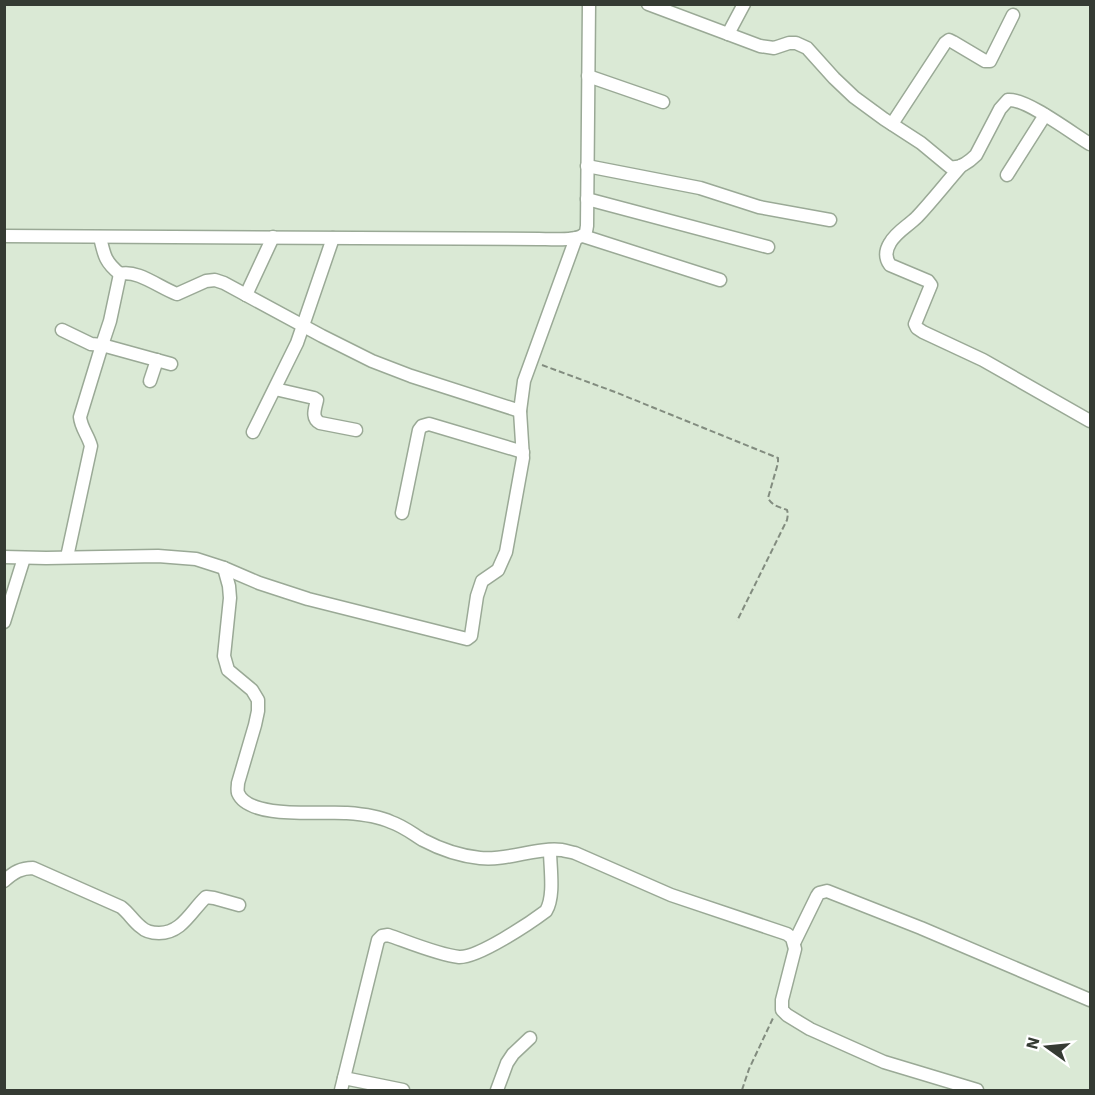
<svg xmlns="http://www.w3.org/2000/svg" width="1095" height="1095" viewBox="0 0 1095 1095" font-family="'IBM Plex Sans',sans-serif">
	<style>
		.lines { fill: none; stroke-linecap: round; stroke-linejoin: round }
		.minor-casing { stroke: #9aa996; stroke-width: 15 }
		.path { stroke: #828c7f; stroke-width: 2; stroke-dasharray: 6 3; stroke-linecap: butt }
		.minor { stroke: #fff; stroke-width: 12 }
	</style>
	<rect width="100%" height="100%" fill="#dae9d5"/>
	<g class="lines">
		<g class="minor-casing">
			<g id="minor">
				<path d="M648,4L760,46L774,48L789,43H796L807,48L834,78L854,97L884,119L921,143L950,167C960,169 969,162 976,155L1000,109L1008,100C1026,98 1073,134 1090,144"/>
				<path d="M728,34L744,4"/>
				<path d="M588,76L663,102"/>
				<path d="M892,124L945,43L949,40L953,42L985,61H990L1013,15"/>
				<path d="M587,166L700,188L759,207L830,220"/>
				<path d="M961,166C946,183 932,201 917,217C908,226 896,232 890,243C885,251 885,258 890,265L928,281L931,285L915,324L917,328L923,332L983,360L1090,421"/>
				<path d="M1007,175L1045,115"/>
				<path d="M587,199L768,247"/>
				<path d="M4,236L539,239C549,239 576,241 583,235C587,233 586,230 587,226L589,4"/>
				<path d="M583,236L720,280"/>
				<path d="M100,237C104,255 105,262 120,274"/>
				<path d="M246,295L273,237"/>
				<path d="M62,330L91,344L102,345L110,321L120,274C137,269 160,288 177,294L206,281L215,280L224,283L322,336L372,361L411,376L520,411"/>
				<path d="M150,381L157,360"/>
				<path d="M275,389L314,398L317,400C315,409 311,418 320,423L356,430"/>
				<path d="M253,432L297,343L333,238"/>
				<path d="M402,513L419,430L422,426L429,424L523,452"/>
				<path d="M4,557L46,558L158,556L196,559L224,568L259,583L308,599L467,639L471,636L477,596L482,581L498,570L506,552L523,458L520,411L524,381L576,238"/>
				<path d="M67,557L91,446C88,435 81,428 80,417L102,345L171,364"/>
				<path d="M224,568L229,586L230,598L224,656L228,670L252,690L258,700V711L255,725L238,783C238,786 237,790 238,793C249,820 322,811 347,813C361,814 378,816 391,822C403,826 413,834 423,840C440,849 461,856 480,858C508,861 536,847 562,850C566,851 571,852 575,853L671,895L787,934L792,938L795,949L782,1000V1010L787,1015L810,1029L884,1062L977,1090"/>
				<path d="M4,622L24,558"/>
				<path d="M4,881C14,872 21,868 33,868L121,907C129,913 133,921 141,927C146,932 152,933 159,933C182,933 191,911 206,897L214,898L239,905"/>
				<path d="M794,943L817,896L819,893L827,891L921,928L1090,1000"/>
				<path d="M344,1078L403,1090"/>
				<path d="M341,1090L378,940L382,936L388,935C408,942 439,955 459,957C478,958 530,923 546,911C555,896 550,868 550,850"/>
				<path d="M497,1090L507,1063L513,1054L530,1038"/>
			</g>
		</g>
		<g class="path">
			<path d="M542,365L615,392L778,458V463L768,498C772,506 780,507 787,510L788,514L787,520L737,621"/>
			<path d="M742,1090L749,1069L774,1016"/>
		</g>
		<use href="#minor" class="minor"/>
	</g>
	<rect width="1095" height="1095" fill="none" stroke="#353b33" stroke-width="12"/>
	<g transform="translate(1047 1047) rotate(285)" stroke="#ffffff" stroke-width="4.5" paint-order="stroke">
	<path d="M0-4.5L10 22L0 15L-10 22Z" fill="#353b33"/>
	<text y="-9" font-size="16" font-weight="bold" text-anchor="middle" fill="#353b33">N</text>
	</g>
</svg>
